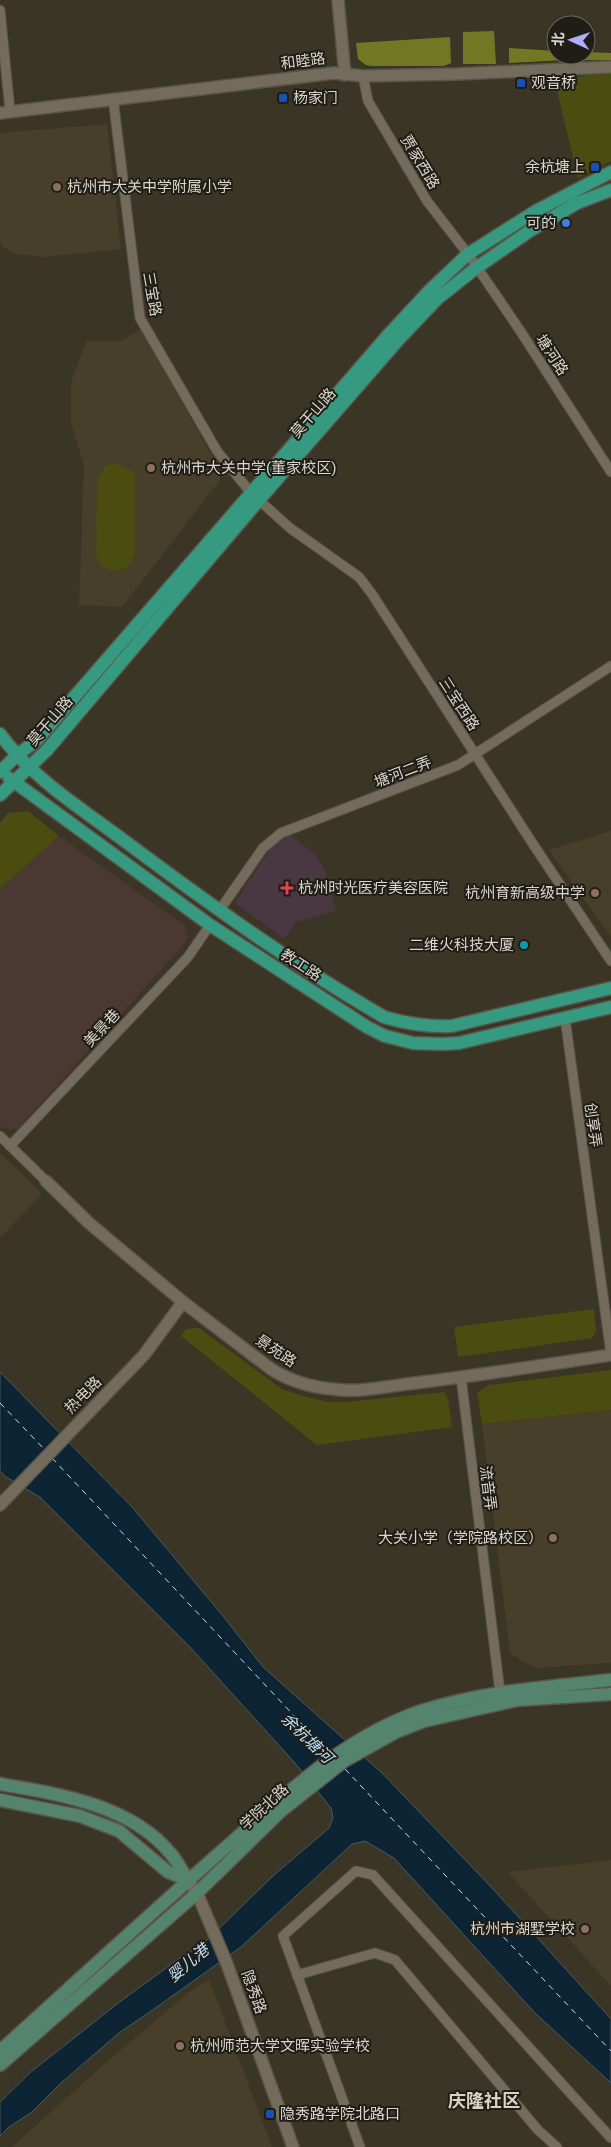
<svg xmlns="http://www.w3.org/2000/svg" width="611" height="2147" viewBox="0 0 611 2147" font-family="Roboto,'Noto Sans SC',sans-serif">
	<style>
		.commercial { fill: #4b3832 }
		.built { fill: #473f29 }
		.medical { fill: #493741 }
		.green { fill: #4a4d0f }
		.forest { fill: #727724 }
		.water { fill: #0c2433; stroke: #4a5961 }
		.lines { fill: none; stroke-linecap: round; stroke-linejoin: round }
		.ferry { stroke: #bce1fc; stroke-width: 1; stroke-dasharray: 6 5; stroke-linecap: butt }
		.minor-casing { stroke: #595447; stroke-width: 11 }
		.tertiary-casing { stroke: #595447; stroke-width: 14 }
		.secondary-casing { stroke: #595447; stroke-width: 15 }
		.primary-casing { stroke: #595447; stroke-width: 15 }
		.minor { stroke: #736c5c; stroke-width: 9 }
		.tertiary { stroke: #736c5c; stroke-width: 11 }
		.secondary { stroke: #54836e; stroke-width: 12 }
		.primary { stroke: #359a80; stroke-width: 12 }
		.transit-dot { fill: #1a4fb4; stroke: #1f1d16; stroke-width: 2 }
		.education-dot { fill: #8d6e63; stroke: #1f1d16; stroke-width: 2 }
		.shop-dot { fill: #3f7fe0; stroke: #1f1d16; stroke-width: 2 }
		.health-dot { fill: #e0444e; stroke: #1f1d16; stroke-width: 2 }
		.culture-dot { fill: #0f9aa8; stroke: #1f1d16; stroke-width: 2 }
		.labels { text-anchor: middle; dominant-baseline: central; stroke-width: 4; stroke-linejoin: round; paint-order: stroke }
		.street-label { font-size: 15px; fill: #d9d6cd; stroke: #1f1d16 }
		.poi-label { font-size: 15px; fill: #d9d6cd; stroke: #1f1d16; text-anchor: start }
		.water-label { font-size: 16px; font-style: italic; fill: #bce1fc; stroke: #1f1d16 }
		.quarter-label { font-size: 18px; font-weight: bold; fill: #dbd3c1; stroke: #1f1d16 }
	</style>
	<rect width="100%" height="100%" fill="#3b3526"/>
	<path class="commercial" d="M59,836L184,925L188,936L184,944L18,1129H9L0,1127V889Z"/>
	<g class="built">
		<path d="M107,124L121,249L44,257L14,254L2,246L0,242V133Z"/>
		<path d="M141,329L220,471V480L122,607L79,605L84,465L71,423V383L86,341H121Z"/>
		<path d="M611,831V937L549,850Z"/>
		<path d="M0,1153L42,1194L0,1238Z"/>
		<path d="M611,1410V1663L535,1668L510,1653L482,1424Z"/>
		<path d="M611,1860V1986L508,1872Z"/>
		<path d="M209,1979L272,2147H12L103,2065L188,1993Z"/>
	</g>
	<path class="medical" d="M290,834L316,855L326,873L336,911L296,922L284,939L235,903L269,850L276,842Z"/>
	<g class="green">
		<path d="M611,74V161L578,178L555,82L587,75Z"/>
		<path d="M117,463L135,473V555L128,567L115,571L102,567L96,555L97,478L105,466Z"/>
		<path d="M28,811L59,836L0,889V823L8,813Z"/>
		<path d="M594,1309L596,1332L592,1338L458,1357L454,1327Z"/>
		<path d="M199,1328L282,1389L303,1396L328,1402H347L444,1392L448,1399L452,1427L317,1445L181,1336L186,1329Z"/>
		<path d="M611,1370V1410L482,1424L477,1393L489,1385Z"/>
	</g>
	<g class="forest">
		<path d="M494,31L496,64H463V32Z"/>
		<path d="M450,37L451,63L444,66H371L366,65L358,59L356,43Z"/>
		<path d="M509,48L556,51V55H565V60L509,63Z"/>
		<path d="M586,52L611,53V60H580V55H586Z"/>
	</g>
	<path class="water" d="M0,1372L132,1507L223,1616L263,1667L383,1774L493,1889L611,2019V2083L535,2013L394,1858L365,1841L352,1844L241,1947L147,2014L120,2032L61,2083L32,2112L9,2127L0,2136V2102L32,2071L121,2001L180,1958L201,1946L273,1876L329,1828L333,1818L331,1808L295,1763L189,1646L40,1497L6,1477L0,1471Z"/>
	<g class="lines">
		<g class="ferry">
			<path d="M0,1403L46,1451"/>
			<path d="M52,1458L330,1754"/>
			<path d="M345,1769L611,2051"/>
		</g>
		<g class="minor-casing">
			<g id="minor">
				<path d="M0,10L10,111"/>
				<path d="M363,76L368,101L427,201L468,254L521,332L611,472"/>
				<path d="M113,98L140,318L217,451L251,493L290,528L359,577L372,594L531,841L611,961"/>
				<path d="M219,911L263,848L281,833L458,765L611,666"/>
				<path d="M565,1018L611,1354"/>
				<path d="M0,1136L46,1181"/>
				<path d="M10,1146L188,957L210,925"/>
				<path d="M461,1377L500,1692"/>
				<path d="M297,1975L375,1953L395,1960L538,2130L557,2147"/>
				<path d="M360,2147L283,1936L356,1871L373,1875L611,2138"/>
			</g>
		</g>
		<g class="tertiary-casing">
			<g id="tertiary">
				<path d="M338,0L345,75"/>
				<path d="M0,113L334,73L363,76L457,74L611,67"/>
				<path d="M46,1181L89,1223L183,1302L271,1369C290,1381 310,1387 332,1389C359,1393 388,1386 415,1383C481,1375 546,1365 611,1355"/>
				<path d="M0,1505L144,1355L183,1302"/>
				<path d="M188,1880L197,1893L227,1964L293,2147"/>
			</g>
		</g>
		<g class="secondary-casing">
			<g id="secondary">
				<path d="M0,1784C59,1794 131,1805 171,1854C178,1862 182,1872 188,1880"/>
				<path d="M0,1800L80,1816L119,1831L168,1872L188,1880"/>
				<path d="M0,2051C75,1983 149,1915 224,1849C284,1796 344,1737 421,1711C483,1691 547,1687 611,1680"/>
				<path d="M0,2065L197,1893L281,1811L344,1761L396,1732L424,1721L517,1700L611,1694"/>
			</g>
		</g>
		<g class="primary-casing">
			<g id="primary">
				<path d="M0,734C33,779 82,809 126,842C209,904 294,965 384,1017C407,1024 427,1027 452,1026L611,988"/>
				<path d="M0,772L16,756L37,740L390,333L429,291L468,254L536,211L611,172"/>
				<path d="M9,778L210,925L367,1027L385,1036L413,1043L443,1044L459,1043L611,1007"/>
				<path d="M0,795L47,750L259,500L399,339L437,299L476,268L531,230L577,203L611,190"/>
			</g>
		</g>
		<use href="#minor" class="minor"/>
		<use href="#tertiary" class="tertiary"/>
		<use href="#secondary" class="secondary"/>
		<use href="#primary" class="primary"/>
	</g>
	<g class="transit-dot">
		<rect x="516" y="78" width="10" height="10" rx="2.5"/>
		<rect x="278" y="93" width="10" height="10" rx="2.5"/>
		<rect x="590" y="162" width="10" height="10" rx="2.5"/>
		<rect x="265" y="2109" width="10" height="10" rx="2.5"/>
	</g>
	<g class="education-dot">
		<circle cx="57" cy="187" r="5"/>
		<circle cx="151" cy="468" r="5"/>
		<circle cx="595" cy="893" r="5"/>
		<circle cx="553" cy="1538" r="5"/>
		<circle cx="585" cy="1929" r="5"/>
		<circle cx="180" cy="2046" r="5"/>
	</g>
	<circle class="shop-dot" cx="566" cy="223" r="5"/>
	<path class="health-dot" d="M284.5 880.5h5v5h5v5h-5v5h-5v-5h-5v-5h5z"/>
	<circle class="culture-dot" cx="524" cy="945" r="5"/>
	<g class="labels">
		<g class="street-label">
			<text transform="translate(303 61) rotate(-7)">和睦路</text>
			<text transform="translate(420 162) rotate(59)">贾家西路</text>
			<text transform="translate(152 294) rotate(80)">三宝路</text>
			<text transform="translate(552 355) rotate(57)">塘河路</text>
			<text transform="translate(313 413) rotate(-49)">莫干山路</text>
			<text transform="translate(459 704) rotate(57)">三宝西路</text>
			<text transform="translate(50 721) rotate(-49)">莫干山路</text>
			<text transform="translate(403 772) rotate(-21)">塘河二弄</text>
			<text transform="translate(301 965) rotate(33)">教工路</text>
			<text transform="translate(102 1028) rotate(-47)">美景巷</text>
			<text transform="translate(593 1125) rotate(82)">创享弄</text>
			<text transform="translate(276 1351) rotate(34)">景苑路</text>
			<text transform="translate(83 1395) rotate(-45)">热电路</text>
			<text transform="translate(488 1488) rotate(83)">流音弄</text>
			<text transform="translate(264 1807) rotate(-43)">学院北路</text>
			<text transform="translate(254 1992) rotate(70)">隐秀路</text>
		</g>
		<g class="poi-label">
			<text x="531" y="83">观音桥</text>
			<text x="293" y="98">杨家门</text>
			<text x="585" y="167" text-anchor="end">余杭塘上</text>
			<text x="67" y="187">杭州市大关中学附属小学</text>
			<text x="556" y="223" text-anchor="end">可的</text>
			<text x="161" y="468">杭州市大关中学(董家校区)</text>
			<text x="298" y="888">杭州时光医疗美容医院</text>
			<text x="585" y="893" text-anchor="end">杭州育新高级中学</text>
			<text x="514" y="945" text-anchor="end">二维火科技大厦</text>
			<text x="543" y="1538" text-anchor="end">大关小学（学院路校区）</text>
			<text x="575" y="1929" text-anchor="end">杭州市湖墅学校</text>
			<text x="190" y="2046">杭州师范大学文晖实验学校</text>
			<text x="280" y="2114">隐秀路学院北路口</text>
		</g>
		<g class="water-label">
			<text transform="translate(307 1738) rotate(44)">余杭塘河</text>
			<text transform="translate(188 1963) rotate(-40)">婴儿港</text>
		</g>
		<g class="quarter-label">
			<text x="484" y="2100">庆隆社区</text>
		</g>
	</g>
	<g transform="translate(571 40) rotate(273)"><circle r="24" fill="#1f1d16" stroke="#69675f"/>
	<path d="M0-4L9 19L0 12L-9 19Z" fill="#afaefa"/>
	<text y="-8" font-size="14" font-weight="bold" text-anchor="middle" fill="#d9d6cd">北</text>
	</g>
</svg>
